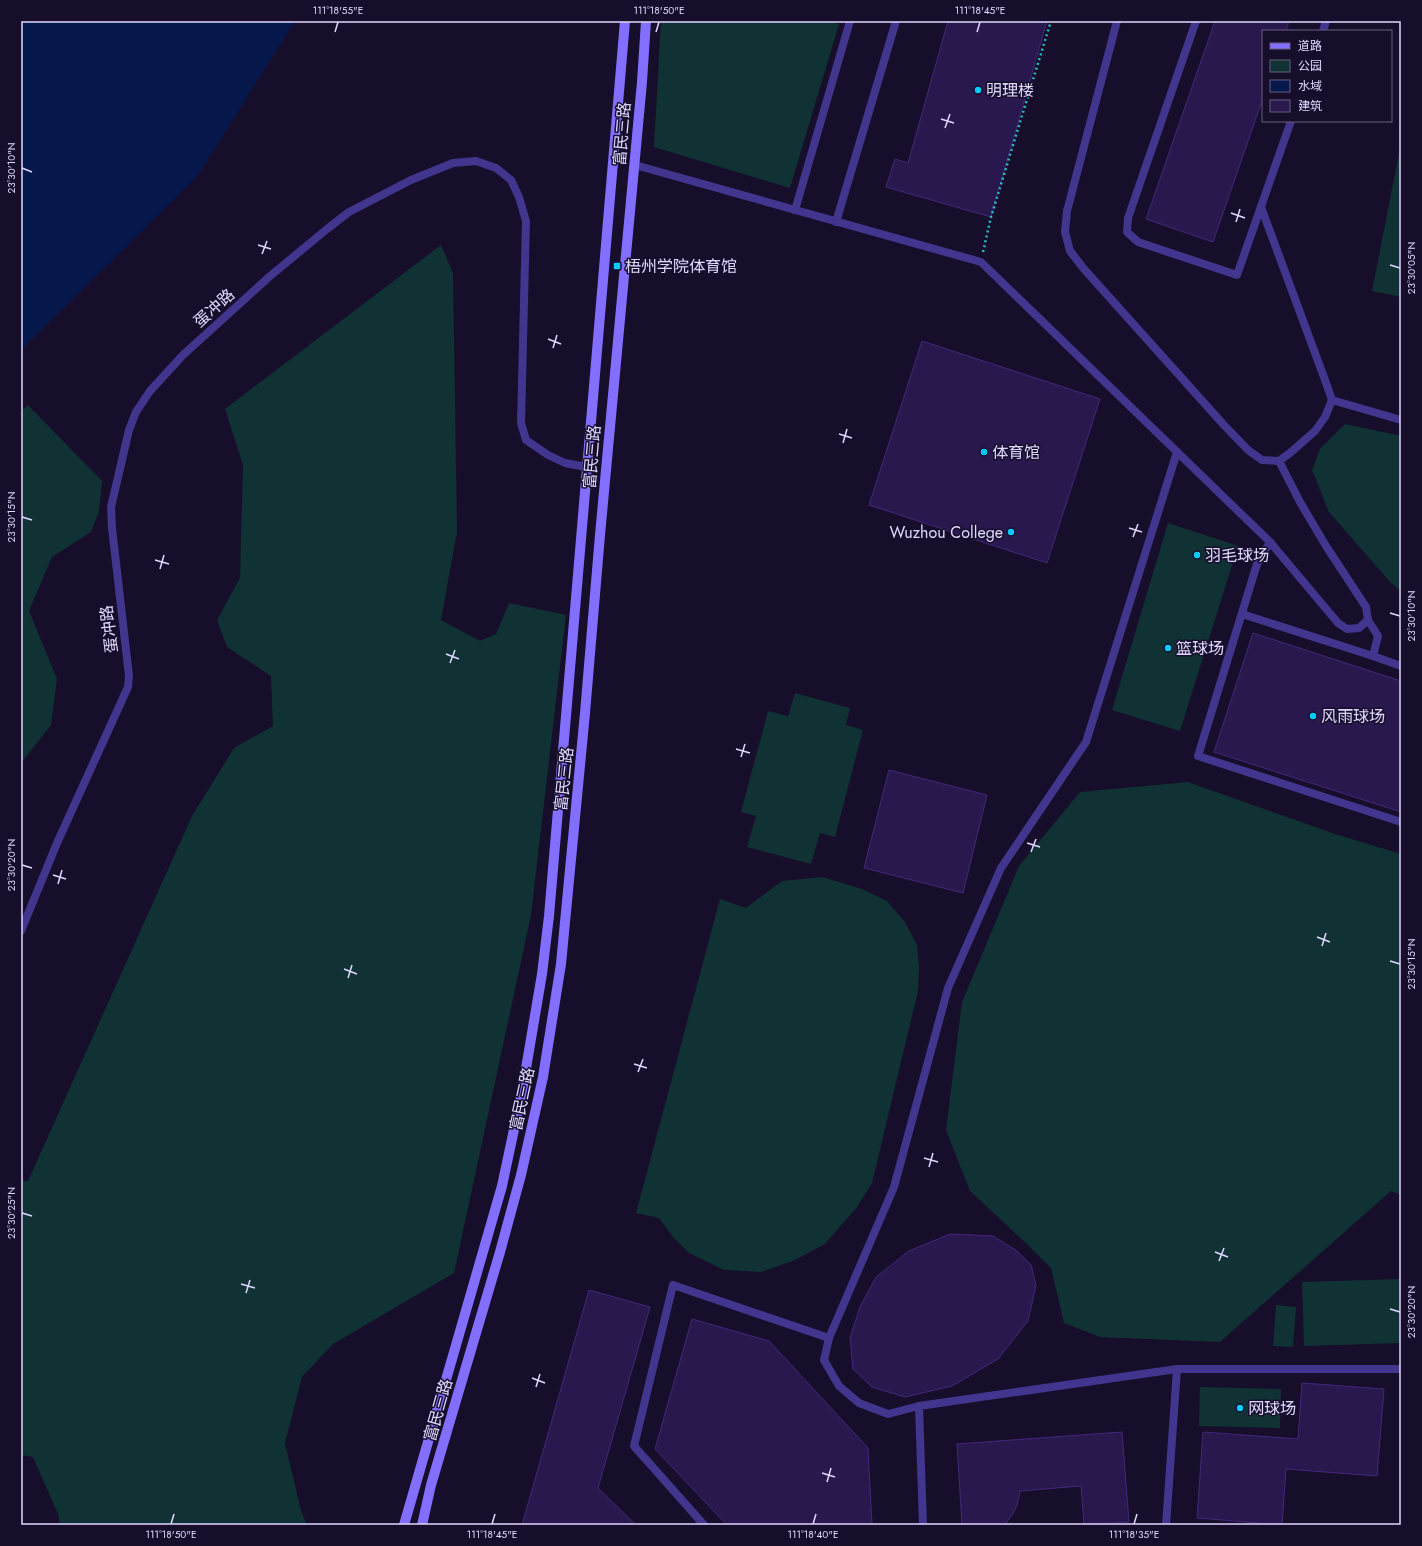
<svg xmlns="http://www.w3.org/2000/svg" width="1422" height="1546" viewBox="0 0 1422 1546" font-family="Jost,'Noto Sans SC',sans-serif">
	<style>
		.green { fill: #103235 }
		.water { fill: #06174c }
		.building { fill: #29184d; stroke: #42287b }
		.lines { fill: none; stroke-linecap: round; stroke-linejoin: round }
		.path { stroke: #25bdc6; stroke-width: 2.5; stroke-dasharray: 2 3; stroke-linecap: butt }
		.lane { stroke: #42358d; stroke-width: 8 }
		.secondary { stroke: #826eff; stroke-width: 10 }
		.ticks { fill: none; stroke: #e0d7ff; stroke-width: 1.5 }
		.poi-dot { fill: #03caff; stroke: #160e2a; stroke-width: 1.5 }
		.labels { text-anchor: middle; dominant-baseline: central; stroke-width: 3; stroke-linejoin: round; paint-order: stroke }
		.poi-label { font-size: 16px; fill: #e0d7ff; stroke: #160e2a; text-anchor: start }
		.street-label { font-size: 16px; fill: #e0d7ff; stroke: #160e2a }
		.neatline { fill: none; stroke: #e0d7ff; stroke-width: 1.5 }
		.ticks-label { font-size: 10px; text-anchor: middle; fill: #e0d7ff }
	</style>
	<rect width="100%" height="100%" fill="#160e2a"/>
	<g class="green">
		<path d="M661,21H829L839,24L790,188L654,147Z"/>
		<path d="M1401,143V297L1372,291Z"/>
		<path d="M441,245L453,273L457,532L441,620L480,641L496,634L509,603L566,615L531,915L454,1273L333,1344L302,1377L285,1443L301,1511L307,1525H60L58,1514L33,1457L21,1455V1181H28L192,816L234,748L273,726L271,676L227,647L217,620L240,578L243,465L225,409Z"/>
		<path d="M28,405L102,481L99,511L91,532L52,557L29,611L57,679L51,725L22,762L21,769V411Z"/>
		<path d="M1345,424L1401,436V591L1391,583L1329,512L1312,470L1320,449Z"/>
		<path d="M1168,523L1238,546L1180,731L1112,710Z"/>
		<path d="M795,693L850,708L846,725L863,730L835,837L820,833L811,864L747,847L756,816L741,812L768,711L788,716Z"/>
		<path d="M1188,782L1335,834L1401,854V1195L1391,1191L1220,1342L1100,1337L1064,1323L1051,1268L1027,1244L970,1191L946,1130L962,1002L1019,866L1080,792Z"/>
		<path d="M822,877L862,889L887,901L905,922L917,945L919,968L918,991L872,1183L857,1207L825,1244L795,1260L761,1272L724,1270L689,1253L673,1237L659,1218L636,1213L720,899L746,908L782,881Z"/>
		<path d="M1401,1279V1343L1304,1346L1302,1282Z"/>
		<path d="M1276,1305L1296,1307L1293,1347L1273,1346Z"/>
		<path d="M1200,1387L1281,1389L1280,1428L1199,1426Z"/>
	</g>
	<path class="water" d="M21,21H295L197,177L21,350Z"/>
	<g class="building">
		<path d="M948,21H1047L991,217L886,187L895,159L908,163Z"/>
		<path d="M1215,21H1289L1286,31H1263V98L1213,242L1146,219Z"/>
		<path d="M922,341L1100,399L1047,563L869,505Z"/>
		<path d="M1253,633L1401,681V812L1214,752Z"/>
		<path d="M889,770L987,795L963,893L864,868Z"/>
		<path d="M950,1234L993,1236L1017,1251L1031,1265L1036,1285L1028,1321L998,1359L952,1386L905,1397L872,1387L853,1369L850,1338L860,1307L876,1277L909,1251Z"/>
		<path d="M589,1290L650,1307L598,1488L636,1525H522Z"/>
		<path d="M692,1319L769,1341L868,1448L872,1525H727L655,1449Z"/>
		<path d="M1302,1383L1384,1389L1377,1476L1286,1469L1282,1525L1197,1518L1203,1432L1298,1439Z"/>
		<path d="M1122,1432L1129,1522L1084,1525L1081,1486L1020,1491L1017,1505L1012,1515L1005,1525H962L957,1444Z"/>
	</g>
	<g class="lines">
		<path class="path" d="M983,252L991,217L1051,21"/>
		<g class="lane">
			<path d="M1117,21L1067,211L1065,232L1070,251L1084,269L1223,424L1248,450L1262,460L1279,461L1290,453L1315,431L1325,417L1332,400L1325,380L1261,207"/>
			<path d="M1196,21L1128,218L1127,232L1138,242L1237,275L1291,121"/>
			<path d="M1323,31L1326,21"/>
			<path d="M635,165L981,262L1270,542L1338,623L1347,629L1359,628L1368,620L1366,607L1326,546L1300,502L1279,461"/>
			<path d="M795,210L850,21"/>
			<path d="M836,222L896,21"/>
			<path d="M1332,400L1401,420"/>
			<path d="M1177,452L1086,742L1001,868L948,988L894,1187L829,1338L824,1360L839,1386L859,1403L888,1414L919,1406L1177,1369H1401"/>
			<path d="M1270,542L1257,564L1198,756L1401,822"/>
			<path d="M1242,614L1373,656L1401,666"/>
			<path d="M1368,620L1378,636L1373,656"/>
			<path d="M21,931L57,843L128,687L129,676L112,528L111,507L129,430L136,412L150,391L183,355L269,277L327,229L349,212L411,180L453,163L476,161L496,168L511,180L519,197L526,221L521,423L526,440L548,455L565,463L586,467"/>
			<path d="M919,1406L923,1525"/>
			<path d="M704,1525L634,1446L673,1285L829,1338"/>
			<path d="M1166,1525L1177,1369"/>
		</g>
		<g class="secondary">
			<path d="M404,1525L502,1186L522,1092L542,974L549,916L625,21"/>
			<path d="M422,1525L431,1485L500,1252L521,1175L543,1077L561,964L585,713L600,535L642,82L646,21"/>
		</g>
	</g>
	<path class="ticks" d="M335,32L338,22M656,32L659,22M977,32L980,22M941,119L954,123M945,128L950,114M22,168L32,172M1231,213L1245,218M1236,222L1240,209M258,245L271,249M262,254L267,241M1390,265L1400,268M548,339L561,344M553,348L557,335M839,434L852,438M843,443L847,429M22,517L32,520M1129,528L1142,532M1133,537L1138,524M155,560L169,564M160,569L164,555M1390,613L1400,616M446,654L459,659M450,663L455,650M736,749L750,753M741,757L745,744M1027,843L1040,847M1031,852L1036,839M22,865L32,868M53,875L66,879M58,884L62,870M1317,937L1330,942M1322,946L1326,933M1390,961L1400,964M344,969L357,974M348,978L352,965M634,1064L647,1068M638,1072L643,1059M924,1158L938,1162M929,1167L933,1153M22,1213L32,1216M1215,1252L1228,1257M1219,1261L1224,1248M241,1284L255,1288M246,1293L250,1280M1390,1309L1400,1312M532,1378L545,1383M536,1387L540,1374M822,1473L835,1477M827,1482L831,1468M171,1524L174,1514M492,1524L495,1514M813,1524L816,1514M1134,1524L1137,1514"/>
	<g class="poi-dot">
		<circle cx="978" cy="90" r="4"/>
		<rect x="613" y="262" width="8" height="8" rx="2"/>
		<circle cx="984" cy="452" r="4"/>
		<circle cx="1011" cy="532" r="4"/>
		<circle cx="1197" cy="555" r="4"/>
		<circle cx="1168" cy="648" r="4"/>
		<circle cx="1313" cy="716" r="4"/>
		<circle cx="1240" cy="1408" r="4"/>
	</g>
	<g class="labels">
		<g class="poi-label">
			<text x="986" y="90">明理楼</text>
			<text x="625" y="266">梧州学院体育馆</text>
			<text x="992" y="452">体育馆</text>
			<text x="1003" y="532" text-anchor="end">Wuzhou College</text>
			<text x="1205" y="555">羽毛球场</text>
			<text x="1176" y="648">篮球场</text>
			<text x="1321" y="716">风雨球场</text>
			<text x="1248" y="1408">网球场</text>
		</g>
		<g class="street-label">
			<text transform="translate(622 134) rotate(-85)">富民三路</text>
			<text transform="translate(214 308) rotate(-42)">蛋冲路</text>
			<text transform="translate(592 457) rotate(-85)">富民三路</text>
			<text transform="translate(109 629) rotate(-97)">蛋冲路</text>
			<text transform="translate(564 779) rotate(-84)">富民三路</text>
			<text transform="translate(522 1099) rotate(-78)">富民三路</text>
			<text transform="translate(438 1410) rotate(-74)">富民三路</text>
		</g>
	</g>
	<rect width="1422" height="1546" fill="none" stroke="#160e2a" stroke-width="44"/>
	<rect x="1262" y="30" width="130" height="92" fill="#160e2a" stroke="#675e7f"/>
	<rect x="1270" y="43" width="20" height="6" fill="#826eff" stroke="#675e7f"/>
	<text x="1298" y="50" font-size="12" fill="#e0d7ff">道路</text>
	<rect x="1270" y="60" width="20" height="12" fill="#103235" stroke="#675e7f"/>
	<text x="1298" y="70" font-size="12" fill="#e0d7ff">公园</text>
	<rect x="1270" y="80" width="20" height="12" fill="#06174c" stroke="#675e7f"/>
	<text x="1298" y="90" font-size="12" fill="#e0d7ff">水域</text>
	<rect x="1270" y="100" width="20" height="12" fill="#29184d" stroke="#675e7f"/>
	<text x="1298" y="110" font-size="12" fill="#e0d7ff">建筑</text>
	<rect x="22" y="22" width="1378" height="1502" class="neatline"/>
	<g class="ticks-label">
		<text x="338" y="14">111°18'55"E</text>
		<text x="659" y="14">111°18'50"E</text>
		<text x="980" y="14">111°18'45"E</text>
		<text transform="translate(11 168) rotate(-90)" y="4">23°30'10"N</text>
		<text transform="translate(1411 268) rotate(-90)" y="4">23°30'05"N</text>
		<text transform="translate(11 517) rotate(-90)" y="4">23°30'15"N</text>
		<text transform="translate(1411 616) rotate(-90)" y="4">23°30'10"N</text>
		<text transform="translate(11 865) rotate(-90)" y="4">23°30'20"N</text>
		<text transform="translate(1411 964) rotate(-90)" y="4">23°30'15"N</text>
		<text transform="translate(11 1213) rotate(-90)" y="4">23°30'25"N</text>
		<text transform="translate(1411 1312) rotate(-90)" y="4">23°30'20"N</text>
		<text x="171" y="1538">111°18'50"E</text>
		<text x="492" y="1538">111°18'45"E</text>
		<text x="813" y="1538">111°18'40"E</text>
		<text x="1134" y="1538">111°18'35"E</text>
	</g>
</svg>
